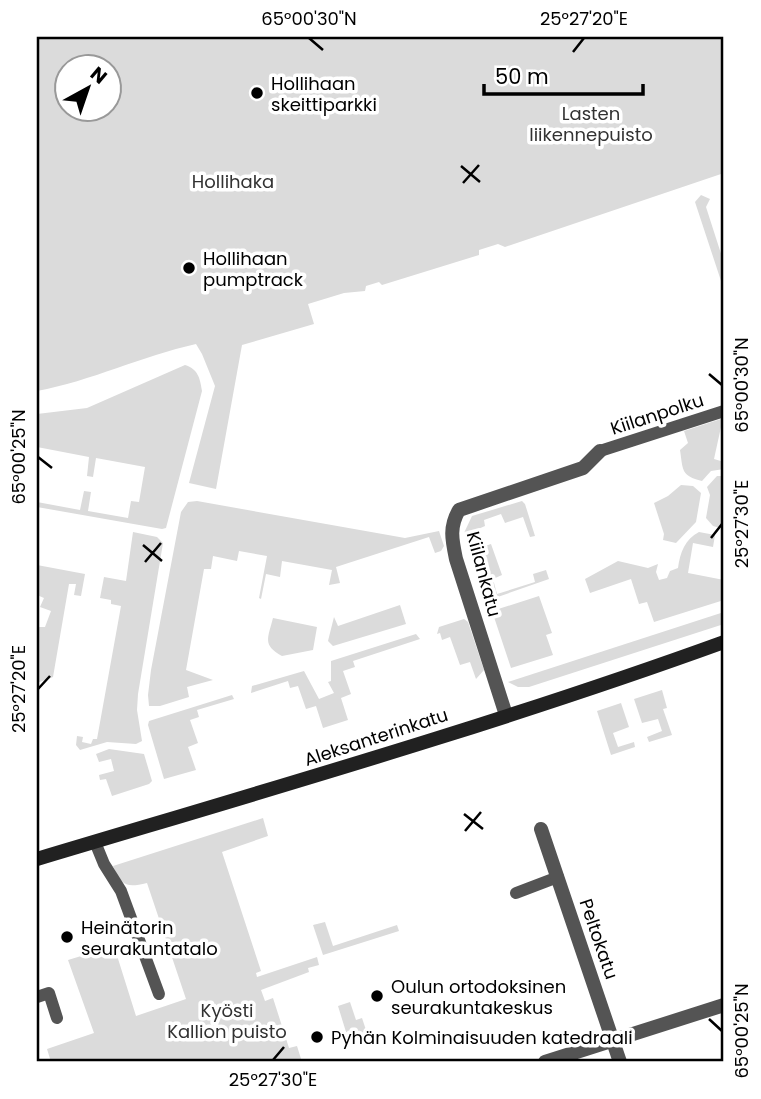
<svg xmlns="http://www.w3.org/2000/svg" width="761" height="1099" viewBox="0 0 761 1099" font-family="Poppins,sans-serif">
	<style>
		.green { fill: #dbdbdb; fill-rule: evenodd }
		.lines { fill: none; stroke-linecap: round; stroke-linejoin: round }
		.lane { stroke: #545454; stroke-width: 12 }
		.street { stroke: #545454; stroke-width: 14 }
		.secondary { stroke: #212121; stroke-width: 14 }
		.ticks { fill: none; stroke: #000; stroke-width: 2.5 }
		.poi-dot { fill: #000; stroke: #fff; stroke-width: 2.5 }
		.labels { text-anchor: middle; dominant-baseline: central; stroke-width: 7; stroke-linejoin: round; paint-order: stroke }
		.poi-label { font-size: 18px; fill: #000; stroke: #fff; text-anchor: start }
		.park-label { font-size: 18px; fill: #323232; stroke: #fff }
		.street-label { font-size: 18px; fill: #000; stroke: #fff }
		.neatline { fill: none; stroke: #000; stroke-width: 2.5 }
		.ticks-label { font-size: 18px; text-anchor: middle; fill: #000 }
	</style>
	<rect width="100%" height="100%" fill="#fff"/>
	<g class="green">
		<path d="M37,37H724V173L505,247L498,244L479,250V255L382,285L379,282L366,286L365,291L344,293L308,304L314,324L242,345L216,489L189,483L215,386L202,354L196,344C142,356 91,381 37,391ZM66,66H108V108H66Z"/>
		<path d="M701,195L710,199L706,207L724,263V290L695,202Z"/>
		<path d="M185,365C198,369 200,378 202,391L166,528L162,529L37,507V502L80,510L84,491L91,492L88,511L128,518L131,501L139,502L145,467L96,458L93,477L87,476L89,457L37,447V414L87,408Z"/>
		<path d="M724,418V427H721L714,459L724,462V469L711,471L702,481C681,476 683,470 680,450L688,443L684,431Z"/>
		<path d="M717,476H724V529L713,526L706,518L710,495L707,487Z"/>
		<path d="M681,485L693,486L701,493L696,522L676,543L663,540L664,534L654,503L668,496Z"/>
		<path d="M197,501L405,538L439,531L444,546L441,551L435,553L429,537L336,567L340,583L329,585L332,570L282,561L280,577L266,574L261,599L259,598L267,556L239,551L237,561L213,556L211,569H204L186,670L213,680L187,687L189,697L160,706H149L148,695L151,670L181,512L188,502Z"/>
		<path d="M522,501L525,504L535,536L530,537L523,517L505,523L501,514L484,520L485,526L476,530L482,547L491,544L502,575L493,579L497,594L535,582L533,574L546,570L549,579L489,600L471,546H468L464,533L472,516Z"/>
		<path d="M133,532L157,537L163,543L138,694L137,710L142,741L136,744L107,742L80,750L76,745L77,736L83,737L82,742L91,744L93,739H97L121,606L111,604V600L100,598L104,577L126,581Z"/>
		<path d="M699,532L715,535L713,547L693,543L688,573L724,580V600L654,622L647,602L639,604L631,579L590,593L585,579L618,561L648,568L658,564L656,572L659,580L667,578L670,571L678,568C680,553 685,539 699,532Z"/>
		<path d="M37,565L85,574L81,596L74,595L76,584H69L53,677L37,683V627H45L51,611L40,607L44,598L37,595Z"/>
		<path d="M539,596L552,633L546,635L553,655L511,668L492,611Z"/>
		<path d="M400,605L406,624L333,646L328,641L334,617L338,626Z"/>
		<path d="M724,612V624L529,687H518L508,682Z"/>
		<path d="M273,618L317,627L313,650L282,656C262,645 268,638 273,618Z"/>
		<path d="M464,619L468,622L484,670L476,679L470,662L460,665L450,637L442,640L440,633L437,634L439,627Z"/>
		<path d="M416,634L420,639L353,661L355,667L343,671L351,694L341,698L348,720L323,728L316,706L306,709L298,686L290,688L288,681L251,693L252,686L304,671L319,699L334,693L328,682L331,681V661Z"/>
		<path d="M662,690L667,708L663,709L672,735L649,742L647,737L662,731L658,719L642,723L634,699Z"/>
		<path d="M232,695L234,699L197,710L199,717L190,720L198,743L188,747L196,770L164,779L148,725L149,721Z"/>
		<path d="M621,703L629,727L613,733L618,747L634,742L635,747L611,755L597,711Z"/>
		<path d="M109,749L144,754L152,781L149,784L112,796L106,779L100,780L99,775L114,771L111,759L99,762L96,754Z"/>
		<path d="M263,818L268,836L222,852L261,971L256,973L257,977L317,957L319,965L308,968L309,972L261,990L265,1001L273,998L289,1048L297,1046L302,1062H51L47,1049L94,1033L68,960L114,946L136,1016L186,999L147,883C126,888 122,886 113,866Z"/>
		<path d="M325,922L333,946L397,925L399,931L323,955L313,925Z"/>
		<path d="M350,1002L356,1020L362,1018L369,1039L350,1045L338,1006Z"/>
	</g>
	<g class="lines">
		<g class="lane">
			<path d="M600,451L724,411"/>
			<path d="M95,842L104,864L121,891L159,994"/>
			<path d="M516,893L558,877"/>
			<path d="M37,997L49,993L57,1018"/>
		</g>
		<g class="street">
			<path d="M506,715L456,559C452,540 449,527 459,510L583,468L600,451"/>
			<path d="M541,829L620,1062"/>
			<path d="M545,1062L724,1005"/>
		</g>
		<path class="secondary" d="M37,859C267,790 498,724 724,642"/>
	</g>
	<path class="ticks" d="M309,38L323,50M573,52L584,38M461,166L480,182M463,183L479,165M709,374L722,385M38,457L52,468M711,538L722,524M143,545L162,561M145,562L161,543M38,689L50,676M464,814L483,829M465,831L481,812M709,1019L722,1031M273,1060L284,1047"/>
	<g class="poi-dot">
		<circle cx="257" cy="93" r="7"/>
		<circle cx="189" cy="268" r="7"/>
		<circle cx="67" cy="937" r="7"/>
		<circle cx="377" cy="996" r="7"/>
		<circle cx="317" cy="1037" r="7"/>
	</g>
	<g class="labels">
		<g class="poi-label">
			<text x="271" y="83">Hollihaan<tspan x="271" dy="21">skeittiparkki</tspan></text>
			<text x="203" y="258">Hollihaan<tspan x="203" dy="21">pumptrack</tspan></text>
			<text x="81" y="927">Heinätorin<tspan x="81" dy="21">seurakuntatalo</tspan></text>
			<text x="391" y="986">Oulun ortodoksinen<tspan x="391" dy="21">seurakuntakeskus</tspan></text>
			<text x="331" y="1037">Pyhän Kolminaisuuden katedraali</text>
		</g>
		<g class="park-label">
			<text x="591" y="113">Lasten<tspan x="591" dy="21">liikennepuisto</tspan></text>
			<text x="233" y="181">Hollihaka</text>
			<text x="227" y="1010">Kyösti<tspan x="227" dy="21">Kallion puisto</tspan></text>
		</g>
		<g class="street-label">
			<text transform="translate(657 414) rotate(-18)">Kiilanpolku</text>
			<text transform="translate(484 574) rotate(75)">Kiilankatu</text>
			<text transform="translate(376 737) rotate(-18)">Aleksanterinkatu</text>
			<text transform="translate(599 939) rotate(71)">Peltokatu</text>
		</g>
	</g>
	<rect width="761" height="1099" fill="none" stroke="#ffffff" stroke-width="77"/>
	<g transform="translate(88 88) rotate(40)"><circle r="33" fill="#ffffff" stroke="#999999" stroke-width="2"/>
	<path d="M0-5L12 26L0 18L-12 26Z" fill="#000000"/>
	<text y="-10" font-size="19" font-weight="bold" text-anchor="middle" fill="#000000">N</text>
	</g>
	<path d="M484 84v10h159v-10" fill="none" stroke="#000000" stroke-width="3.5"/>
	<text x="495" y="84" font-size="21" fill="#000000" stroke="#ffffff" stroke-width="5" paint-order="stroke">50 m</text>
	<rect x="38" y="38" width="684" height="1022" class="neatline"/>
	<g class="ticks-label">
		<text x="309" y="25">65°00'30"N</text>
		<text x="584" y="25">25°27'20"E</text>
		<text transform="translate(742 385) rotate(-90)" y="6">65°00'30"N</text>
		<text transform="translate(19 457) rotate(-90)" y="6">65°00'25"N</text>
		<text transform="translate(742 524) rotate(-90)" y="6">25°27'30"E</text>
		<text transform="translate(19 689) rotate(-90)" y="6">25°27'20"E</text>
		<text transform="translate(742 1031) rotate(-90)" y="6">65°00'25"N</text>
		<text x="273" y="1086">25°27'30"E</text>
	</g>
</svg>
